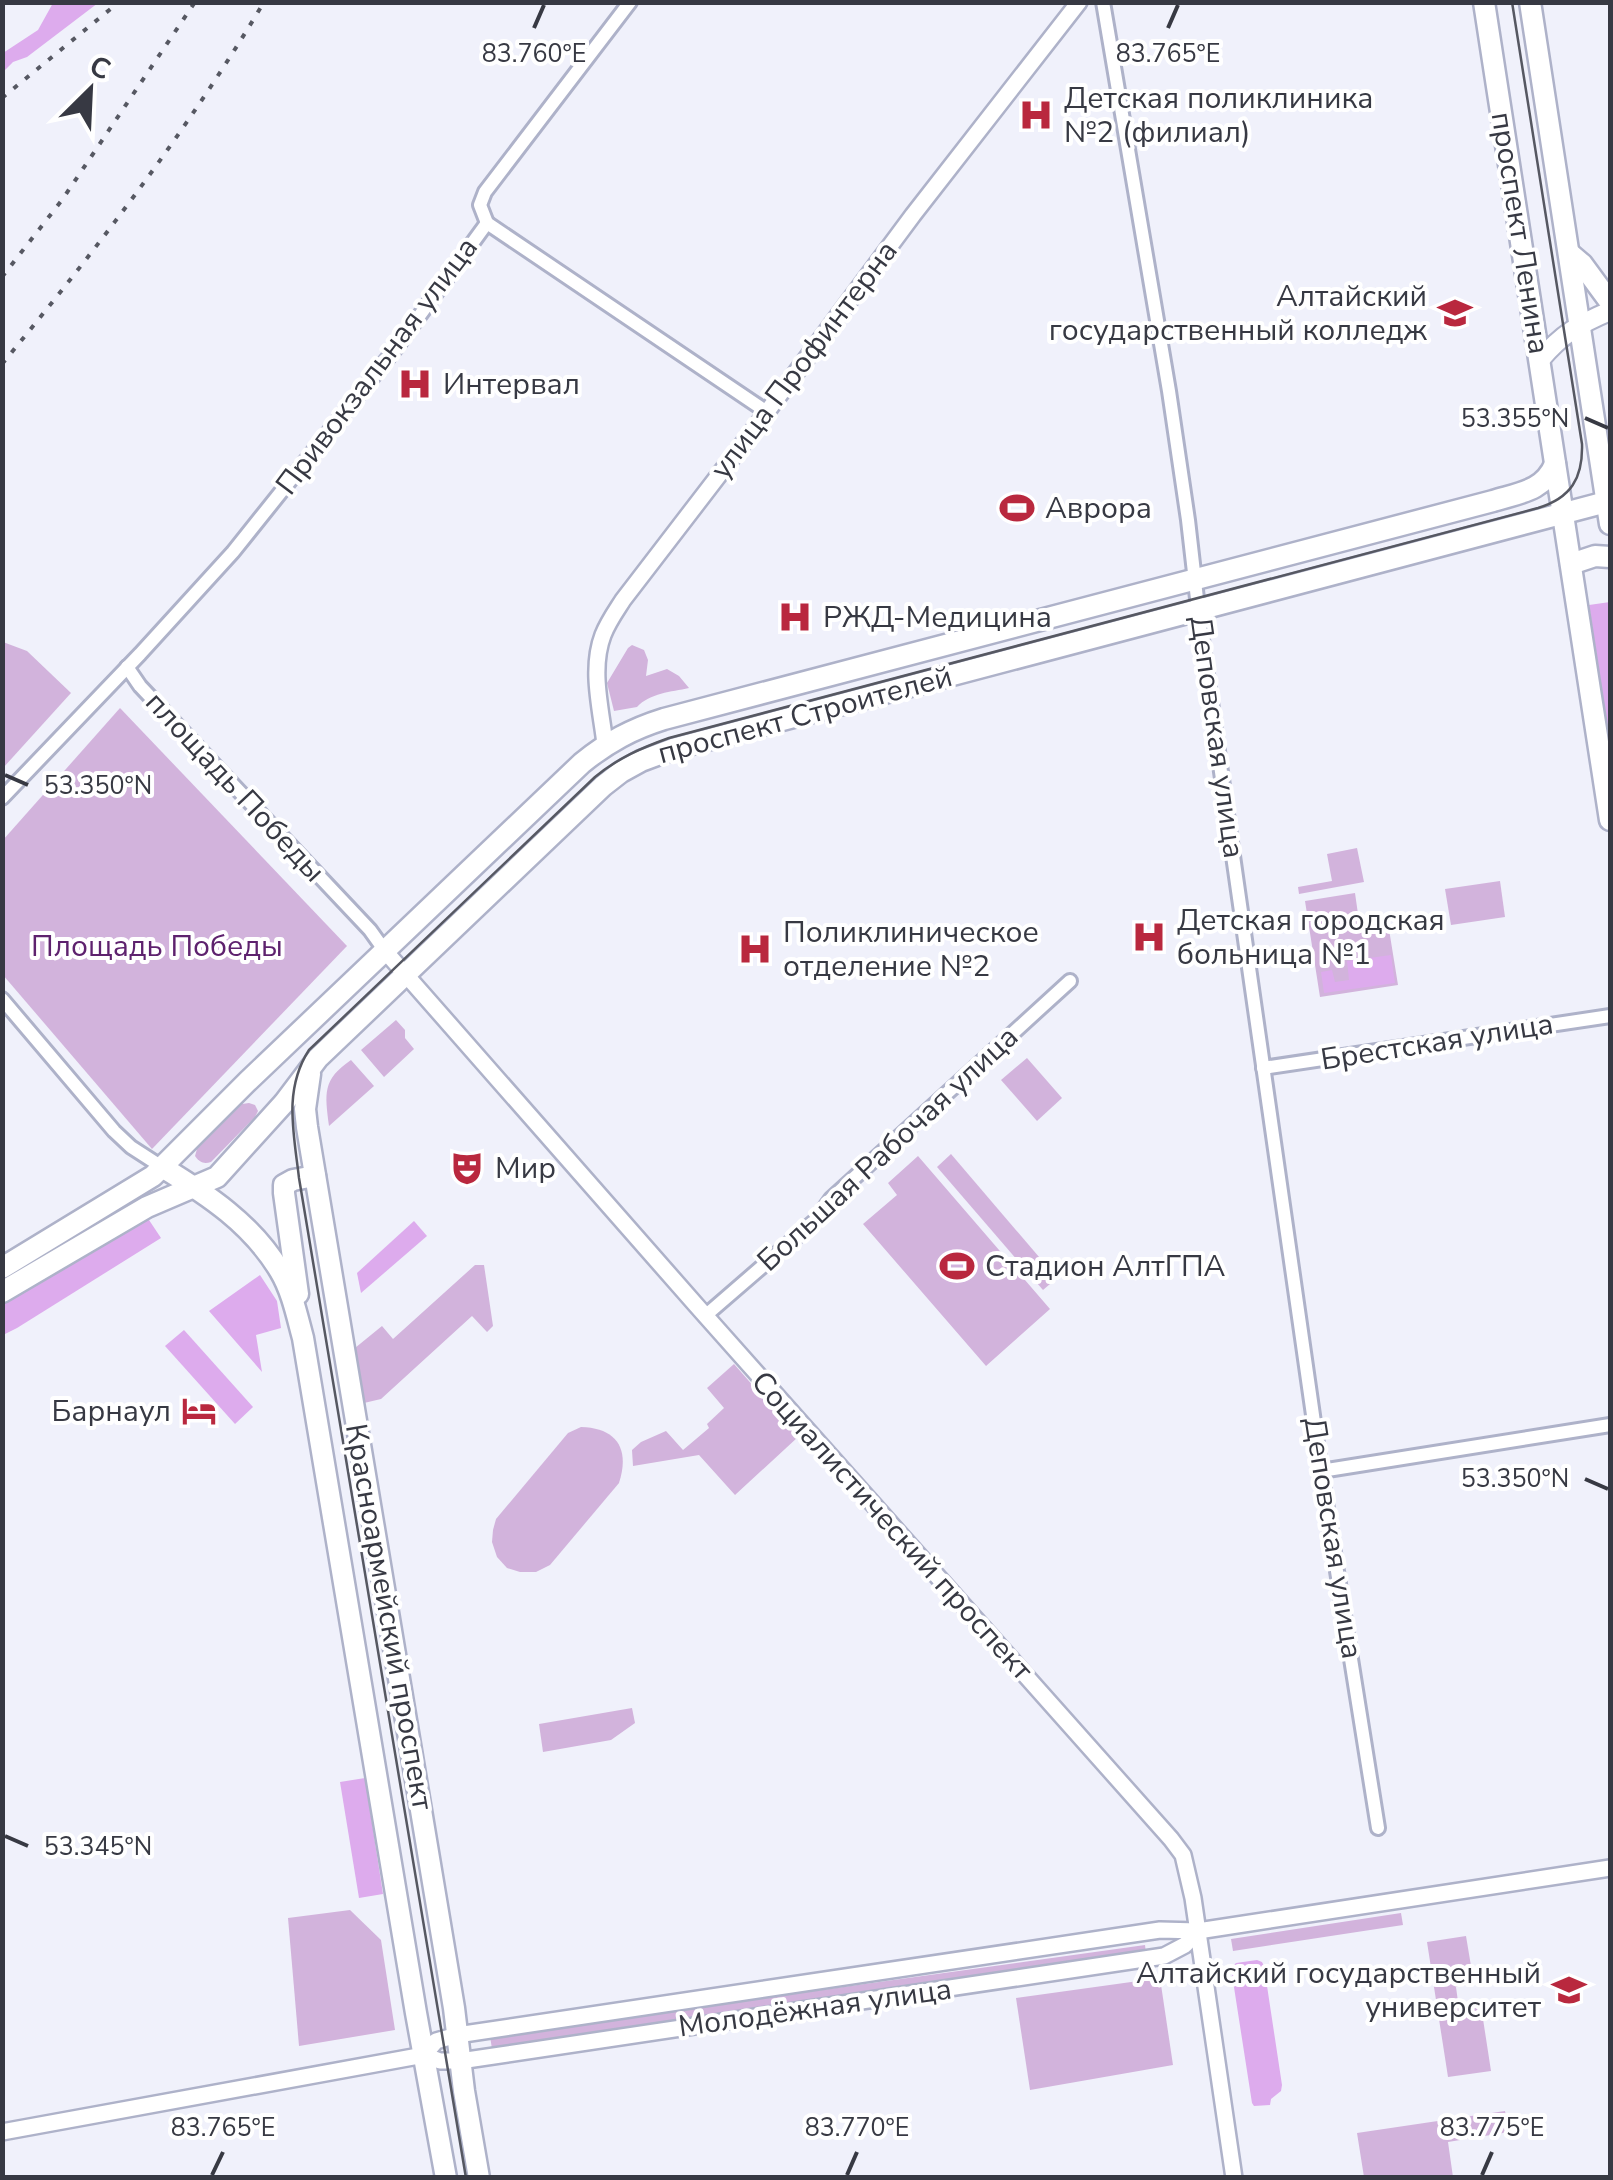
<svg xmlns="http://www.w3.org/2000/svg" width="1613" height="2180" viewBox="0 0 1613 2180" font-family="'Nunito Sans',sans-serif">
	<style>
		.green { fill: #d2b3dc }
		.forest { fill: #ddabed }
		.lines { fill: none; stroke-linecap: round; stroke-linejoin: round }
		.minor-casing { stroke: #aeb2c9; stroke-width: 18 }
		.tertiary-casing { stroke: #aeb2c9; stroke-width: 20 }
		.secondary-casing { stroke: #aeb2c9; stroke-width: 22 }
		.primary-casing { stroke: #aeb2c9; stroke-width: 25 }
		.minor { stroke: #fff; stroke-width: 12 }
		.tertiary { stroke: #fff; stroke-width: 15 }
		.secondary { stroke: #fff; stroke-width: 18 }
		.primary { stroke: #fff; stroke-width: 20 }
		.tram { stroke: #565862; stroke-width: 2.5 }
		.rail { stroke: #565862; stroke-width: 4; stroke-dasharray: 5 10; stroke-linecap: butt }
		.ticks { fill: none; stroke: #373943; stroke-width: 4 }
		.labels { text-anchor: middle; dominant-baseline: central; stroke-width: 8; stroke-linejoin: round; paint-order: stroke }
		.poi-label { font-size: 30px; fill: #373943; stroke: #fff; text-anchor: start }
		.street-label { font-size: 30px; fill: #373943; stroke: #fff }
		.park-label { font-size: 30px; fill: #5e226e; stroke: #fff }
		.ticks-label { font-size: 25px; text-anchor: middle; fill: #373943; stroke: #fff; stroke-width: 8; stroke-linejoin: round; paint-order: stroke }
	</style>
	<rect width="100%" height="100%" fill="#f0f1fb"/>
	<g class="green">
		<path d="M3,642L27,651L71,693L3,768Z"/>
		<path d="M632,645L644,650L648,660L646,676L667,669L679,676L689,688C671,692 650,693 637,707L614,711L607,683L628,648Z"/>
		<path d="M120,708L347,946L152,1149L3,975V840Z"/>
		<path d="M1357,848L1364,882L1299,894L1298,887L1332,881L1327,854Z"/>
		<path d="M1500,881L1505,917L1451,925L1445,889Z"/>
		<path d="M1355,893L1359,921L1387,917L1398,985L1320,997L1305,901Z"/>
		<path d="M396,1020L405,1030V1038L414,1049L384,1077L361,1050Z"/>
		<path d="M1027,1058L1062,1098L1037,1121L1001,1080Z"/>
		<path d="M351,1060L374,1086L329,1126C325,1093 322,1080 351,1060Z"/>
		<path d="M249,1103L255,1105L258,1111L255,1117L211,1162C204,1164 200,1163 195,1156L197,1149L242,1104Z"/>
		<path d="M951,1154L1057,1278L1043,1290L937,1167Z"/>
		<path d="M918,1156L1050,1309L986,1366L863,1224L897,1195L888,1183Z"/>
		<path d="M475,1265H484L493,1326L487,1332L472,1316L381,1399L364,1403L355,1348L382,1326L393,1339Z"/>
		<path d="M734,1364L798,1437L735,1495L699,1455L633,1466L632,1450L641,1442L666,1431L683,1450L709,1428L707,1424L724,1408L707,1388Z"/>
		<path d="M581,1427C617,1428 630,1449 619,1483L550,1565L536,1572H520L507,1568L497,1557L492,1542L493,1530L496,1519L568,1433Z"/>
		<path d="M632,1708L635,1723L611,1740L543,1752L539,1724Z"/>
		<path d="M350,1910L381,1940L395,2030L299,2046L288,1918Z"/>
		<path d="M1401,1913L1403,1925L1233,1951L1231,1939Z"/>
		<path d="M1466,1936L1474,1984L1456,1987L1459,2009L1481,2006L1491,2071L1448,2077L1427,1942Z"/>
		<path d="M1145,1945L1146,1953L492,2049L490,2036Z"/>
		<path d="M1160,1978L1173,2065L1030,2090L1016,1998Z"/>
		<path d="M1505,2111L1509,2132L1448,2142L1453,2177H1364L1357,2133Z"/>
	</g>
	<g class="forest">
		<path d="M53,3H98L27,57L13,62L3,72V53L38,30Z"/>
		<path d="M1610,602V744L1589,605Z"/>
		<path d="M1391,955L1395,983L1324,993L1321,972L1332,970L1335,982L1349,980L1347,961Z"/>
		<path d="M147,1217L161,1238L17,1328L3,1335V1303Z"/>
		<path d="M414,1221L427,1236L361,1293L357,1273Z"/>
		<path d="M260,1275L277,1301L281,1328L256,1335L262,1372L209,1311Z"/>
		<path d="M184,1330L253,1407L235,1424L165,1346Z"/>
		<path d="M365,1778L383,1894L359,1898L340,1782Z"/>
		<path d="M1257,1960L1262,1962L1264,1966L1282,2085L1281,2091L1271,2099L1270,2105L1254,2106L1252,2103L1231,1968L1236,1963Z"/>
	</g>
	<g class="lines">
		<g class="minor-casing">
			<g id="minor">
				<path d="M1103,2L1169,391L1188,520L1200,625L1321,1471L1378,1828"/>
				<path d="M487,223L767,412"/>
				<path d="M487,223L480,205L485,192L630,2"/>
				<path d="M127,667L140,686L370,930L385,951"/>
				<path d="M2,798L140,654L233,552L396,348L487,223"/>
				<path d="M2,999L114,1131L131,1147L162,1167"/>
				<path d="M1263,1068L1610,1016"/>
				<path d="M705,1316L816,1220L831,1199L1070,981"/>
				<path d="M1321,1471L1610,1425"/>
			</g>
		</g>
		<g class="tertiary-casing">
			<g id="tertiary">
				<path d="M605,744C601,709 590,669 603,635C608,622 616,611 623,600L752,432L913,215L1079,2"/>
				<path d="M385,951L696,1305L1171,1839L1183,1855L1193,1898L1234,2178"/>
				<path d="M424,2055L436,2041L457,2035L1160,1930L1198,1931L1610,1868"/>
				<path d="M2,2132L424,2055L440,2061H460L1164,1956L1185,1945L1198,1931"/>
			</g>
		</g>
		<g class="secondary-casing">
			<path id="secondary" d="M1540,360C1562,334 1579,324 1610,311"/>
		</g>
		<g class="primary-casing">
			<g id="primary">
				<path d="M1484,2L1610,820"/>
				<path d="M1530,2L1610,524"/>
				<path d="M1569,253L1582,264L1610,302"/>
				<path d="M1571,564L1595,556L1610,557"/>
				<path d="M310,1074L305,1109L307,1127L454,2008L464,2091L479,2178"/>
				<path d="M162,1167C208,1195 252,1224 280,1271C292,1291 297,1316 303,1338L416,2013L446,2178"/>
				<path d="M2,1268L153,1176L247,1082L582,763C608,742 632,729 664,719L1493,501C1519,493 1544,491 1555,464"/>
				<path d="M2,1292L147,1207L217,1177L284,1103L318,1058L603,786L621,772L641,761L673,749L1610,501"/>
				<path d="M298,1294L284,1193V1185L293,1180L315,1176"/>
			</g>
		</g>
		<use href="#minor" class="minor"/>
		<use href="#tertiary" class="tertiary"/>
		<use href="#secondary" class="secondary"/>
		<use href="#primary" class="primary"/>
		<path class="tram" d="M466,2178L299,1178C294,1134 283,1090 309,1050L595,777C618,758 641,748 669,738L1538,508C1571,498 1583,478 1582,444L1512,2"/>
		<g class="rail">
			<path d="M2,98L119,2"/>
			<path d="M2,277L62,200L195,2"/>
			<path d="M2,364C97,249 187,131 264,2"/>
		</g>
	</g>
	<path class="ticks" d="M534,28L544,5M1168,28L1178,5M1585,418L1608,428M5,775L28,785M1585,1479L1608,1489M5,1836L28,1846M212,2175L223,2152M847,2175L857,2152M1482,2175L1492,2152"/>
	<defs>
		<g id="hospital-bare" transform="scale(2.7)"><path d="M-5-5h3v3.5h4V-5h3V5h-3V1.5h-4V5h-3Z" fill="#b9283e" stroke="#fff" stroke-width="2.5" paint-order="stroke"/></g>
		<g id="university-bare" transform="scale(2.7)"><path d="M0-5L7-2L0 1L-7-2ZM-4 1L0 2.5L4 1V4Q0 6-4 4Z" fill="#b9283e" stroke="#fff" stroke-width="2.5" paint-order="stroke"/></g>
		<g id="stadium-bare" transform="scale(2.7)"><path d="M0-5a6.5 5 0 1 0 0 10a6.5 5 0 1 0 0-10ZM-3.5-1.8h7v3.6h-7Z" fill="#b9283e" stroke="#fff" stroke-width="2.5" paint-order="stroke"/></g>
		<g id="theatre-bare" transform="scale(2.7)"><path d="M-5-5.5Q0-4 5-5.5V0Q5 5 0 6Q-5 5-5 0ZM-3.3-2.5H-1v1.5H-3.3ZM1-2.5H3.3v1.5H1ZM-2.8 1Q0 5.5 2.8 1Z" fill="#b9283e" stroke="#fff" stroke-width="2.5" paint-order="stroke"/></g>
		<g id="hotel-bare" transform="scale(2.7)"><path d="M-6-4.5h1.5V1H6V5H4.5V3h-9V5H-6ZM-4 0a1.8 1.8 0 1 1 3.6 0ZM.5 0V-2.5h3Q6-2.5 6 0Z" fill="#b9283e" stroke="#fff" stroke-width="2.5" paint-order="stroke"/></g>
	</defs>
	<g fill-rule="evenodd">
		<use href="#hospital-bare" x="1036" y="115"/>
		<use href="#university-bare" x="1455" y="313"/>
		<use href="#hospital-bare" x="415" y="384"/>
		<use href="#stadium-bare" x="1017" y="508"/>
		<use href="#hospital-bare" x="795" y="617"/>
		<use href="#hospital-bare" x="1149" y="937"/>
		<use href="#hospital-bare" x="755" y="949"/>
		<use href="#theatre-bare" x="467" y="1168"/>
		<use href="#stadium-bare" x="957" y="1266"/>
		<use href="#hotel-bare" x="199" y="1411"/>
		<use href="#university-bare" x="1569" y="1990"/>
	</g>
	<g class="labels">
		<g class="poi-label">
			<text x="1064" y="98">Детская поликлиника<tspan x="1064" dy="34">№2 (филиал)</tspan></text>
			<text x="1427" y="296" text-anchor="end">Алтайский<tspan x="1427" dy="34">государственный колледж</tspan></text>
			<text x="443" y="384">Интервал</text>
			<text x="1045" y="508">Аврора</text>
			<text x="823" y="617">РЖД-Медицина</text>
			<text x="1177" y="920">Детская городская<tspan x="1177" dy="34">больница №1</tspan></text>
			<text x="783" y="932">Поликлиническое<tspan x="783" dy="34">отделение №2</tspan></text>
			<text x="495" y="1168">Мир</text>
			<text x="985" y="1266">Стадион АлтГПА</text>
			<text x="171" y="1411" text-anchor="end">Барнаул</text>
			<text x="1541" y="1973" text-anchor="end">Алтайский государственный<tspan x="1541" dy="34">университет</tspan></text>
		</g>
		<g class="street-label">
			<text transform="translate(1520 233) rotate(81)">проспект Ленина</text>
			<text transform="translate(804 360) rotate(-53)">улица Профинтерна</text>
			<text transform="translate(377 366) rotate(-53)">Привокзальная улица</text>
			<text transform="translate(805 715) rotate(-15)">проспект Строителей</text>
			<text transform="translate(1217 737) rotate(82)">Деповская улица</text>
			<text transform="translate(235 787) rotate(47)">площадь Победы</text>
			<text transform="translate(1437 1042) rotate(-9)">Брестская улица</text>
			<text transform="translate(888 1149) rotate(-43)">Большая Рабочая улица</text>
			<text transform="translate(892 1526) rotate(48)">Социалистический проспект</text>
			<text transform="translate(1333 1538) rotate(81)">Деповская улица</text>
			<text transform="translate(389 1617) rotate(80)">Красноармейский проспект</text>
			<text transform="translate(815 2008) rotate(-8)">Молодёжная улица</text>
		</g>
		<g class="park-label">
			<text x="157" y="946">Площадь Победы</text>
		</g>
	</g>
	<g class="ticks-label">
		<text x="534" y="62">83.760°E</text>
		<text x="1168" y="62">83.765°E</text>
		<text x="1515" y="427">53.355°N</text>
		<text x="98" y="794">53.350°N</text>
		<text x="1515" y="1487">53.350°N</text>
		<text x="98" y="1855">53.345°N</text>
		<text x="223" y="2136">83.765°E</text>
		<text x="857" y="2136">83.770°E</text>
		<text x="1492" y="2136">83.775°E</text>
	</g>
	<rect width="1613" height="2180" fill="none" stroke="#373943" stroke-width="10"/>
	<g transform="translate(90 90) rotate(24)" stroke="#ffffff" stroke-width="8" paint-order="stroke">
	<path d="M0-8L18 38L0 25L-18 38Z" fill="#373943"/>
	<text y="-15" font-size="28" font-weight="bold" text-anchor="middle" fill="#373943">С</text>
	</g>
</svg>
